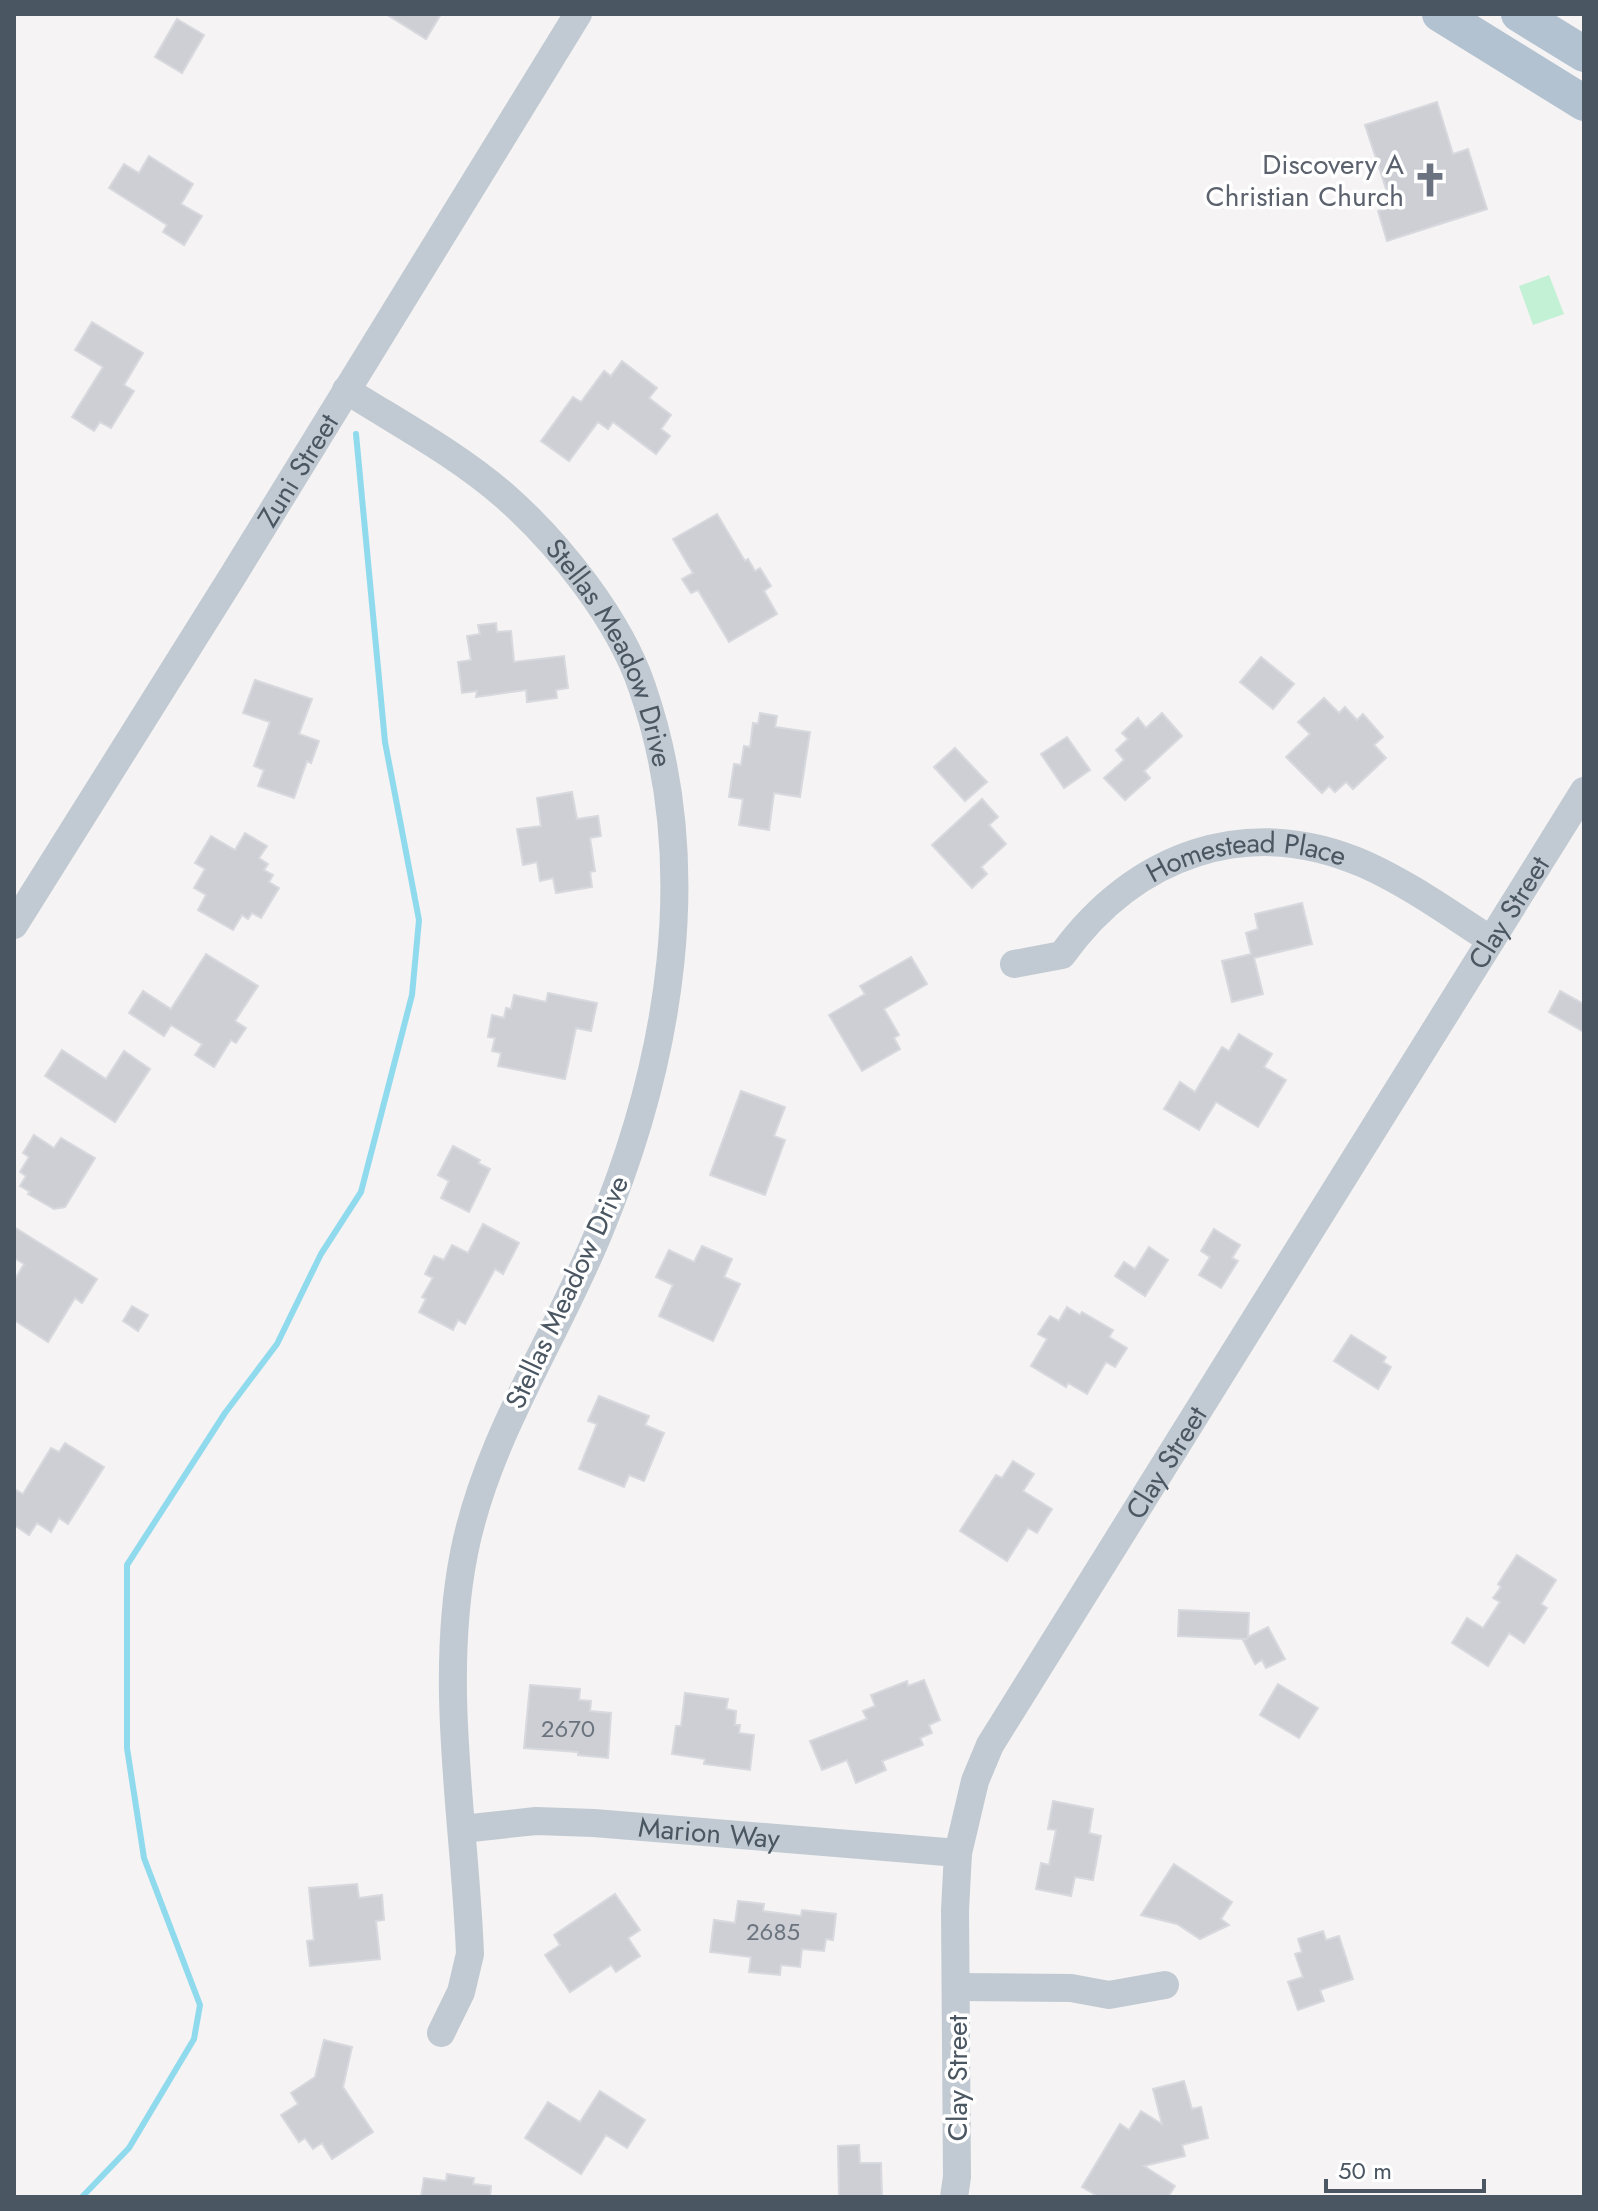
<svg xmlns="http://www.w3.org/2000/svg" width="1598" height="2211" viewBox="0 0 1598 2211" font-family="Jost,sans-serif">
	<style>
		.green { fill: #c3f1d5 }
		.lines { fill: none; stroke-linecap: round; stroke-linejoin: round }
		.stream { stroke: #90daee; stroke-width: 6 }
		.building { fill: #cdcfd5; stroke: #d7d9de; stroke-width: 2 }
		.minor { stroke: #c1cad2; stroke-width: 28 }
		.major { stroke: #b3c2d1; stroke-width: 36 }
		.labels { text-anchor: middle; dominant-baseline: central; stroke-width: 7; stroke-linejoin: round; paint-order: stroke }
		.number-label { font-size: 24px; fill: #6b747e }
		.worship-label { font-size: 28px; fill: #5b616d; stroke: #fff; text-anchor: end }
		.street-label { font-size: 28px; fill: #4a5661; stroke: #fff }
	</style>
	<rect width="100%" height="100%" fill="#f5f3f3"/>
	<path class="green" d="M1549,275L1564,314L1533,325L1519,286Z"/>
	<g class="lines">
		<path class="stream" d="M82,2197L129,2148L194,2039L200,2005L144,1858L127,1748V1565L225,1413L277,1344L321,1254L361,1192L412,995L419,920L385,742L356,434"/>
	</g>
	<g class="building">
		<path d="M386,14H441L426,39Z"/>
		<path d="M177,19L204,35L182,73L155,57Z"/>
		<path d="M1437,102L1453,154L1468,149L1487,209L1387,241L1378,211L1392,207L1365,125Z"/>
		<path d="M149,156L193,184L181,204L202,216L184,245L163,232L167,225L109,188L124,164L139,173Z"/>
		<path d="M92,322L143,353L124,385L134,391L111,428L100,422L94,431L72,417L103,367L75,350Z"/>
		<path d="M622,361L657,388L649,398L671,415L661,429L670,436L656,454L613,422L608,429L598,422L569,461L541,441L573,397L581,402L604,371L611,376Z"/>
		<path d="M717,514L745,561L748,559L755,571L760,568L771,586L764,591L777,614L729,642L698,590L691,593L682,579L693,573L673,539Z"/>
		<path d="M496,623L497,632L511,631L514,662L564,656L568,688L556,690L557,698L527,702L526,690L476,697L477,691L462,693L458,662L471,660L467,636L480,634L478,625Z"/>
		<path d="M1261,657L1294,684L1273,709L1240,682Z"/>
		<path d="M255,680L312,699L299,734L319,741L311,763L307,761L294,798L258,786L264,770L254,766L270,722L243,713Z"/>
		<path d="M1324,698L1339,713L1345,707L1357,720L1363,714L1383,737L1374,745L1386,758L1353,789L1346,782L1335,792L1329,786L1322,793L1286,757L1310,734L1298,722Z"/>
		<path d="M760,713L777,716L775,727L810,732L800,797L774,793L769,830L739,825L743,799L729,797L734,764L741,765L744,746L750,747L753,723L758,724Z"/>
		<path d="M1162,713L1182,736L1144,771L1150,778L1125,800L1104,778L1124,760L1116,750L1128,739L1122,733L1138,718L1146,728Z"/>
		<path d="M1067,737L1090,770L1064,788L1041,754Z"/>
		<path d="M955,748L987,782L965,801L934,767Z"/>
		<path d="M572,792L577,819L598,816L601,836L590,838L595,871L590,872L592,887L556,893L553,878L540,881L537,862L523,865L517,829L541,826L537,798Z"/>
		<path d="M982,799L998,817L989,825L1006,844L981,867L987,874L972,888L932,845Z"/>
		<path d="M245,833L267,846L259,858L268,864L264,870L273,875L269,882L279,888L261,918L252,913L248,919L242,915L233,930L198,910L206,895L194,888L205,869L195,863L211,836L235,850Z"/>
		<path d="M1302,903L1312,944L1254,958L1263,994L1232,1002L1222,961L1251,954L1246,933L1258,929L1255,914Z"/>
		<path d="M206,954L258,986L235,1021L246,1028L236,1043L231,1040L214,1067L195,1055L202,1044L171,1025L164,1036L129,1013L143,991L171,1009Z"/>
		<path d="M911,957L927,984L884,1009L899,1035L894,1038L900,1049L862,1071L829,1015L865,994L860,986Z"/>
		<path d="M1560,991L1584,1004V1032L1549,1012Z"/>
		<path d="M548,993L597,1003L591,1031L576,1028L565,1079L498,1066L501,1053L492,1051L495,1038L488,1037L492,1015L504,1018L506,1008L511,1009L514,995L546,1002Z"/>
		<path d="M1239,1034L1272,1054L1264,1067L1286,1080L1258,1127L1216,1102L1199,1130L1164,1109L1180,1082L1195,1092L1222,1047L1229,1051Z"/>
		<path d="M62,1050L106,1079L124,1051L150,1069L115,1122L45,1076Z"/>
		<path d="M741,1091L785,1107L774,1136L785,1140L765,1195L710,1175Z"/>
		<path d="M34,1135L54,1148L61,1138L95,1158L65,1207L54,1209L28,1194L30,1192L20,1186L26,1176L20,1172L29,1157L23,1153Z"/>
		<path d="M453,1146L480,1160L478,1163L490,1169L469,1212L441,1198L449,1181L438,1175Z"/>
		<path d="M483,1224L519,1243L503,1274L495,1269L465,1324L458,1320L453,1330L419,1312L426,1299L422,1297L433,1278L425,1274L434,1256L444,1260L452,1245L468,1253Z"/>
		<path d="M14,1227L97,1279L82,1303L75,1298L48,1342L14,1320V1281L24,1264L14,1258Z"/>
		<path d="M1214,1229L1240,1245L1232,1258L1238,1261L1221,1288L1199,1275L1210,1257L1201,1251Z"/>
		<path d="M702,1246L732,1259L724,1277L740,1284L713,1341L659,1316L673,1285L656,1277L669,1250L694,1262Z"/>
		<path d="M1149,1247L1168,1260L1145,1296L1115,1276L1124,1262L1135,1269Z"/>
		<path d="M132,1306L148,1315L138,1331L123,1321Z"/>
		<path d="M1067,1307L1080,1315L1082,1312L1113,1330L1109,1337L1127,1348L1115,1367L1106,1362L1087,1394L1068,1383L1066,1387L1031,1366L1047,1339L1038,1334L1050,1316L1059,1321Z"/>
		<path d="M1351,1335L1386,1357L1383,1362L1391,1367L1378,1389L1334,1361Z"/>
		<path d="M599,1396L649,1416L645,1425L664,1433L644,1481L629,1475L624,1487L579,1469L597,1424L588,1421Z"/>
		<path d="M65,1443L104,1467L68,1524L59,1518L51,1532L37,1523L29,1535L14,1525V1489L23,1494L51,1448L59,1452Z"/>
		<path d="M1013,1461L1034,1474L1023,1491L1052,1509L1037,1533L1028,1528L1007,1561L960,1531L996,1475L1002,1478Z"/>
		<path d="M1517,1555L1556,1580L1541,1604L1547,1608L1524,1643L1509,1633L1488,1666L1452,1643L1467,1618L1483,1628L1500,1602L1493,1598L1501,1587L1498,1584Z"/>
		<path d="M1179,1610L1249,1613L1248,1637L1268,1627L1285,1659L1266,1668L1262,1660L1255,1664L1243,1640L1245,1639L1178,1636Z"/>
		<path d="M924,1680L940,1720L929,1725L932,1733L920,1738L923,1745L882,1761L886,1770L856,1783L847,1760L822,1770L810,1741L867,1719L863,1711L875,1706L871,1695L907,1681L908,1686Z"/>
		<path d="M1278,1684L1318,1708L1299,1738L1260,1715Z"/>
		<path d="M530,1685L580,1689L579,1700L591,1701L590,1711L611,1713L608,1758L578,1755V1752L524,1748Z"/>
		<path d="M685,1693L728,1699L726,1709L736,1711L735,1725H740L739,1733L754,1735L750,1770L704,1764L705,1759L672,1754L676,1726H681Z"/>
		<path d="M1053,1801L1093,1809L1089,1833L1101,1836L1093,1880L1075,1877L1071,1896L1036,1889L1041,1863L1049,1865L1056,1830L1048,1829Z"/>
		<path d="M1174,1864L1232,1902L1221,1919L1229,1925L1200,1939L1177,1924L1141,1915Z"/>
		<path d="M357,1884L359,1898L382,1895L384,1920L376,1921L380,1959L310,1966L307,1941L314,1940L309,1888Z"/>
		<path d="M615,1894L640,1930L628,1938L640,1956L616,1972L611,1965L570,1992L545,1955L560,1945L554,1935Z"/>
		<path d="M738,1901L764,1904L763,1911L801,1916L802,1910L836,1914L833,1940L826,1939L824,1951L802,1949L800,1967L781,1965L780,1975L749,1972L751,1957L710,1952L714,1920L735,1923Z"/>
		<path d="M1323,1931L1326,1940L1339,1936L1353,1979L1320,1990L1324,2001L1298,2010L1288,1982L1303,1977L1295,1954L1302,1952L1298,1939Z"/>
		<path d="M324,2040L352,2047L343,2087L373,2132L332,2159L322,2143L313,2149L305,2138L299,2142L281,2115L298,2104L291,2093L315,2077Z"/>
		<path d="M1184,2081L1192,2109L1201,2107L1208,2138L1182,2145L1185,2156L1144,2166L1175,2186L1168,2197H1099L1082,2187L1120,2124L1129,2130L1141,2111L1162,2124L1153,2089Z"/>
		<path d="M600,2091L645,2120L627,2148L606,2135L581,2174L525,2138L548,2102L580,2122Z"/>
		<path d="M859,2145L860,2163H881L882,2197H839L838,2146Z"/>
		<path d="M447,2174L474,2178L473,2184L491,2186L490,2197H421L424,2178L446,2181Z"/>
	</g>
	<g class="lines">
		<g class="minor">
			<path id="s1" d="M346,390C400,424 458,455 506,497C559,544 619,619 642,687C704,865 670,1062 599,1232C555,1340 487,1437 464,1553C438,1685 465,1822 470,1954L461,1992L441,2033"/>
			<path id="s2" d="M14,925L232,577L578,14"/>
			<path id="s3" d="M1014,964L1062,955C1134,855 1247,813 1364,864C1409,884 1450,914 1491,940"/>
			<path id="s4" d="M462,1829L536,1821L594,1823L958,1853"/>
			<path d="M957,1987L1071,1988L1109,1995L1165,1985"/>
			<path id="s5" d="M954,2197L957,2177L955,1910L958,1853L975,1781L990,1745L1584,791"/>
		</g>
		<g class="major">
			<path d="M1440,14L1584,103"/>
			<path d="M1519,14L1584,54"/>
		</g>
	</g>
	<defs>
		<g id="church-bare" transform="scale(2.76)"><path d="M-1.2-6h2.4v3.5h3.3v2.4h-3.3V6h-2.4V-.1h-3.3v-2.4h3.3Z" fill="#6b7280" stroke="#fff" stroke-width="2.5" paint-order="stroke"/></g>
	</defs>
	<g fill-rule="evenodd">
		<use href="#church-bare" x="1430" y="180"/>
	</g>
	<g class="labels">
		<g class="number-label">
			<text x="568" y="1728">2670</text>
			<text x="773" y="1931">2685</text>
		</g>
		<g class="worship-label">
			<text x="1404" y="164">Discovery A<tspan x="1404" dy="32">Christian Church</tspan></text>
		</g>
		<g class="street-label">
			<text stroke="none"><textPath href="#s2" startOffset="536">Zuni Street</textPath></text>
			<text stroke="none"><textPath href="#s1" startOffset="384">Stellas Meadow Drive</textPath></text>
			<text stroke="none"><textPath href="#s3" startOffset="270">Homestead Place</textPath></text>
			<text stroke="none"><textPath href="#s5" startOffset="1438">Clay Street</textPath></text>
			<text transform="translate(567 1292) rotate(-65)">Stellas Meadow Drive</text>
			<text stroke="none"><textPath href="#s5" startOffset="790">Clay Street</textPath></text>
			<text stroke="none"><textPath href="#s4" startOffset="248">Marion Way</textPath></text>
			<text transform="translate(957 2078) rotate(-90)">Clay Street</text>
		</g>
	</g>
	<rect width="1598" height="2211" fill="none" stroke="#4a5661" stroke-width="32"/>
	<path d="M1326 2179v12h158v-12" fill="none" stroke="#4a5661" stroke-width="4"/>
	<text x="1338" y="2179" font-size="24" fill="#4a5661" stroke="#ffffff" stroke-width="6" paint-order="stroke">50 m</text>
</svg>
